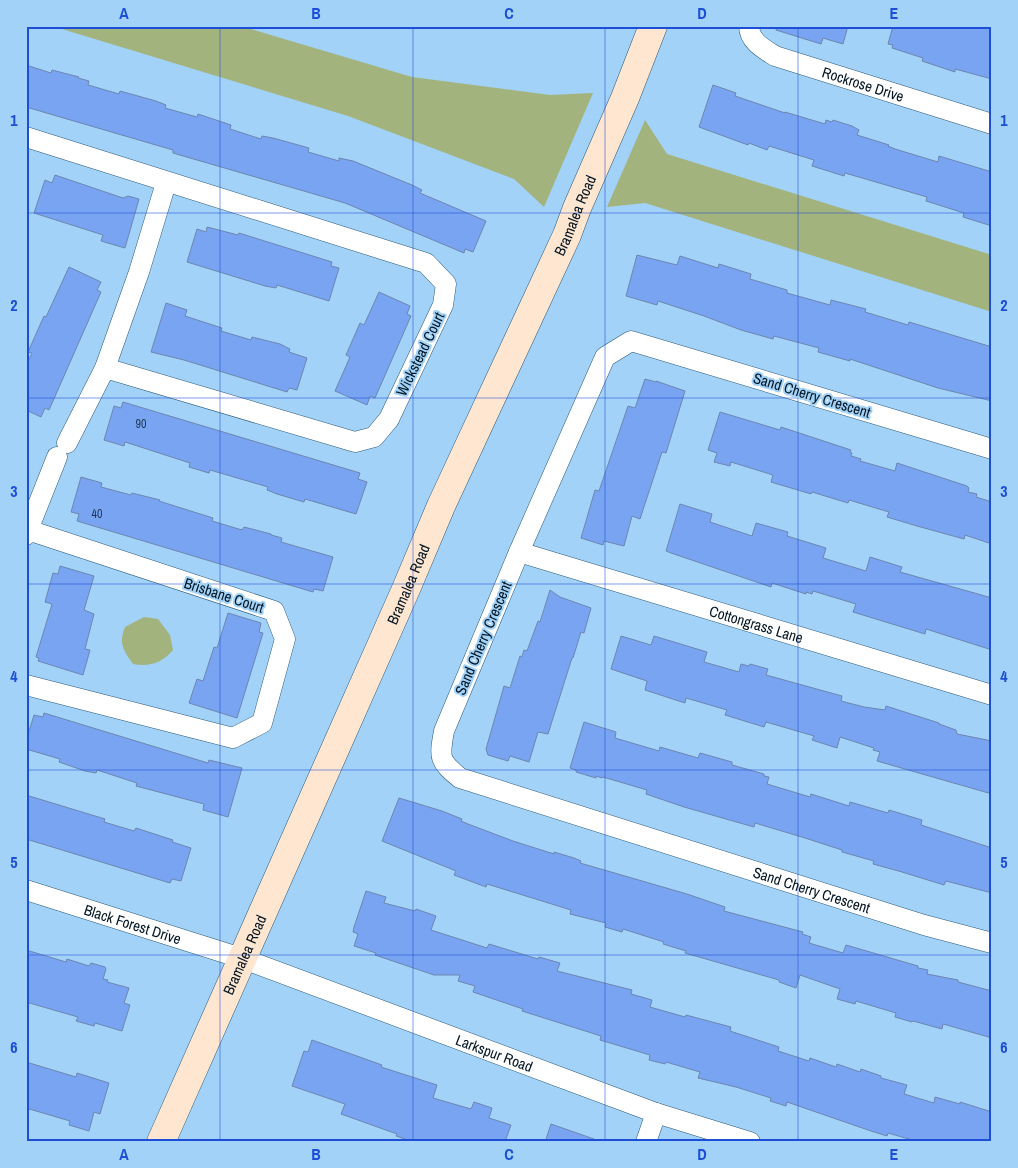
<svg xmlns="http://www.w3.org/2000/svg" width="1018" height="1168" viewBox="0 0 1018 1168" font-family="'Archivo Narrow',sans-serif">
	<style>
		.green { fill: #a3b37d }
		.building { fill: #78a4f2; stroke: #6d86b1 }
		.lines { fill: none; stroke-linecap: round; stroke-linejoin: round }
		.minor-casing { stroke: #2d5a7a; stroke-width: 21 }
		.secondary-casing { stroke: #2d5a7a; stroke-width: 29 }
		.minor { stroke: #fff; stroke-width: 20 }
		.secondary { stroke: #fee6d0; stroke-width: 28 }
		.grid { fill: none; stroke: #1d4ed8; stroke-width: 1; stroke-opacity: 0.55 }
		.labels { text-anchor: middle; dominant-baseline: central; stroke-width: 4; stroke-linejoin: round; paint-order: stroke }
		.number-label { font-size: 12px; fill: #203956 }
		.street-label { font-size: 15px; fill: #031522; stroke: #a2d2f7 }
		.neatline { fill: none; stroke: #1d4ed8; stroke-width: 2 }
		.grid-label { font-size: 16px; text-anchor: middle; font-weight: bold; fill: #1d4ed8 }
	</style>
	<rect width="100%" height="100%" fill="#a2d2f7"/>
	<g class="green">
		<path d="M52,26H241L412,77L550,95L593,93L544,207L514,179L348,116Z"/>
		<path d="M645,120L667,154L992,255V312L645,203L607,207Z"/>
		<path d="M144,617L158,619L170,635L173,650C162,663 150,667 133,664C124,651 118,643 125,627Z"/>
	</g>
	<g class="building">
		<path d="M777,26H848L843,44L823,38L821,44L776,30Z"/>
		<path d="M893,26H984L992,28V79L955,69V72L922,61L923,58L892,48L893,45L888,44Z"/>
		<path d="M26,65L51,73L52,70L79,77L78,78L89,81L88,85L119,94L120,91L156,101L166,105L165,108L197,117L198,114L231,125L230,129L261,139L262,136L273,138L309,148L308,152L339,161V158L353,161L412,185L422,190L420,193L486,221L473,252L465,249L464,253L345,203L197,160L173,153V150L26,107Z"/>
		<path d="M713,85L736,93L735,96L785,113V112L825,124L826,120L832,122L833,120L852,126L859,130L857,135L889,145L888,146L895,149L938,162L939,156L992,172V226L963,217L964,213L926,201L927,197L845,173L844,176L812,166L814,160L769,146L767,150L749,143L748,145L699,127Z"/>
		<path d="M55,175L123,198L128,196L139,199L125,248L101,241L103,235L34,213L45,180L52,183Z"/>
		<path d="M207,227L238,235L239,233L332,262L331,266L339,268L329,301L277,285L276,288L265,286L187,262L197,229L206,232Z"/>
		<path d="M637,255L677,265L680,256L718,268L719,264L751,274L750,279L787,290V293L830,305L831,300L866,309L865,312L908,325L909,322L992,347V401L938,388L850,359V361L818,352L819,348L774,336L773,339L741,330L704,316L658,301L657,305L626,296Z"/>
		<path d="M69,267L101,282L97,290L101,292L49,410L45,408L41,417L26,410V365L32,353L28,352L44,316L46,317Z"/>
		<path d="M379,292L410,306L407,314L411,316L375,398L370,396L367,405L335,391L350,357L346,355L360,323L364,325Z"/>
		<path d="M166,303L187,310L185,316L222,328L221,331L251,340L252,337L280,344L290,349L289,352L307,358L297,390L289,388L287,392L184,360L151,352Z"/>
		<path d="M645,379L656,382V381L685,391L666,453L662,452L640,519L632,516L624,546L604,541L603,545L581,538L595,490L599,491L628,406L635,408Z"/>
		<path d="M123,402L360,473L358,479L367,482L356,514L305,499L304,502L277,494L267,490L268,487L210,470L209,473L189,467L190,463L125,442L124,446L104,440L114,406L121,408Z"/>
		<path d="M720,412L780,430L781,427L851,450L850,452L852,453L851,456L861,459L860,461L895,471L897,463L967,486L969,488L968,492L977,494L976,497L992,502V544L965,535L964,539L917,526L887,517L889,512L849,500L848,503L812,492L811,494L771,482L773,475L731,462L730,466L714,462L717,453L708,450Z"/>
		<path d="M81,477L102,483L101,487L131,495L132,493L160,500L159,501L213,518L212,521L242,530L244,527L271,534V535L282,538L281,542L333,557L323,591L314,589L313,592L77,521L79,514L71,512Z"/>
		<path d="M680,504L712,514L710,522L752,536L756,523L788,532L787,536L826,548L823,558L866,571L870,557L902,567L900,572L992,598V650L926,629L925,634L853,612L856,604L813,591L812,594L806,592V594L772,583L771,587L671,553L666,551Z"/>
		<path d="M60,566L94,576L84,610L94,614L85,649L90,650L83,675L38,661L39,658L36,657L52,604L45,602L53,573L58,574Z"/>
		<path d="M550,590L560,597L591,608L584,633L581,632L573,658H572L548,734L538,732L529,762L510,756L508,761L488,755L486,749L504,686L510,688L520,656L522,657L524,650L527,651L538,621L540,622Z"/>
		<path d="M228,613L261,623L259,632L263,633L237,718L189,703L197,679L203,681L214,647L217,648Z"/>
		<path d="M621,636L651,645L654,636L707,652L704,662L739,672L741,664L749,666L750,664L768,669L766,675L842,696L841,701L864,707L885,710L886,706L939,723V724L956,730L957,734L992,741V794L877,761L880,752L873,750L874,748L840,737L837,748L812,740L814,736L766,722L764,727L725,715L727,710L686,698L685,703L645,690L647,681L611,669Z"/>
		<path d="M44,713L208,763L209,760L242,768L228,817L203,810L204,804L136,786L137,783L97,770L96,773L85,771L59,762L60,759L26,749V741L34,715L43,717Z"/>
		<path d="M584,722L616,732L615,738L659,751L660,747L698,758L700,753L732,762V765L764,774V776L769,777L767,784L810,797L811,794L849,806L850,802L888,813L889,810L922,820L921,825L992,848V893L946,881L944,885L902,872L873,864L874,861L842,852V850L805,838L755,823L754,827L684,807L646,794L647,790L603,777L602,778L596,776V778L576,772V770L570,768Z"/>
		<path d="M26,795L105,819L104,822L134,831L136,828L173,840L172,842L191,848L181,881L172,879L170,883L26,839Z"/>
		<path d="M399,798L442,811L462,819L461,821L468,824L513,841L554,854V852L574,858L581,861L580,863L687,894L725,907L724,911L803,932L802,934L811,937L809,943L843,953L846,945L918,966V968L928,970L927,974L958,980V982L992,991V1038L943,1024L942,1029L913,1021L912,1022L895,1017L896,1013L856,1001L855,1004L837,999L840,989L800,975L796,988L779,982V980L685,953L686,951L663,944L664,942L623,929L622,932L605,927L606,923L570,914L571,910L487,884L486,887L454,875L456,871L382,841Z"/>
		<path d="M366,891L386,897L384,903L415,911L416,909L436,916L431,930L487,948L489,944L538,959L539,957L560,963L557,971L632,990L631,994L652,1000L650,1007L685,1017L686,1015L731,1027L730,1031L779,1047L778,1051L809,1061L810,1058L836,1067L837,1064L860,1072L861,1069L881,1076V1078L907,1085L904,1094L934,1103L935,1097L960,1104V1102L992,1112V1142H919L888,1133L887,1136L871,1131L787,1102L786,1106L770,1101L771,1098L736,1087L698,1078L700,1072L666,1062L665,1064L649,1060L650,1055L600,1040L601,1036L522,1011L523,1009L473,992L475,986L458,981L460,975H434L375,955L376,953L354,946L358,934L353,932L354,927Z"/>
		<path d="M26,950L66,962L67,959L89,966L91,963L105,967L106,969L103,979L108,980L107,982L129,988L124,1003L130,1005L122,1031L95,1023L94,1026L76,1021L78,1017L26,1002Z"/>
		<path d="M312,1040L382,1065L381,1067L437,1085L433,1098L471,1109L474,1102L492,1108L489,1118L511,1125L505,1142H414L396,1136L397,1134L341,1114L345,1104L292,1086L304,1051L308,1052Z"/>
		<path d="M26,1062L76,1077L77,1073L109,1083L100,1114L94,1112L89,1131L69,1125L70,1121L26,1108Z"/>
		<path d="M551,1124L594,1139V1142H545Z"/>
	</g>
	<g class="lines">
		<g class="minor-casing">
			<g id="minor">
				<path id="s1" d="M749,26C749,41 764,49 775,56L992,124"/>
				<path d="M26,137L426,263L446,284L443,305L389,419L374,437L355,442L105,368"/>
				<path d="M67,443L105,368L139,272L166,183"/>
				<path id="s2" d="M992,449L631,341L605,357L519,552L444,731C439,758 439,761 460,778L924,925L992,943"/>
				<path d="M26,535L57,457"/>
				<path id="s3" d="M519,552L992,695"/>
				<path d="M26,685L233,738L262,723L285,639L274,611L28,530"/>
				<path id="s4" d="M26,890L241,958L656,1113L750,1142"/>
				<path d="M646,1142L656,1113"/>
			</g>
		</g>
		<g class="secondary-casing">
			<g id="secondary">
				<path id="s5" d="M161,1142L406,589L441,506L567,235L577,208L625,98L653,26"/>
			</g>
		</g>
		<use href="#minor" class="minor"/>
		<use href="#secondary" class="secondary"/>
	</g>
	<path class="grid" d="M220,26V1142M413,26V1142M605,26V1142M798,26V1142M26,213H992M26,398H992M26,584H992M26,770H992M26,955H992"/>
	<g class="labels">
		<g class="number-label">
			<text x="141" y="424">90</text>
			<text x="97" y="514">40</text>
		</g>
		<g class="street-label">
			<text stroke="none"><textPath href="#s1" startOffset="134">Rockrose Drive</textPath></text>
			<text stroke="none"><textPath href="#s5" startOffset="1015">Bramalea Road</textPath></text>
			<text transform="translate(420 354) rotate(-64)">Wickstead Court</text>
			<text transform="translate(812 395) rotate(17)">Sand Cherry Crescent</text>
			<text stroke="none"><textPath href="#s5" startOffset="610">Bramalea Road</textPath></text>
			<text transform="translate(224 595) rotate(18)">Brisbane Court</text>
			<text stroke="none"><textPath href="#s3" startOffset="248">Cottongrass Lane</textPath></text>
			<text transform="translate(483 638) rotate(-67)">Sand Cherry Crescent</text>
			<text stroke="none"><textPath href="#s2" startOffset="1238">Sand Cherry Crescent</textPath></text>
			<text stroke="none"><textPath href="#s4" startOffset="112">Black Forest Drive</textPath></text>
			<text stroke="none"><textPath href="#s5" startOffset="205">Bramalea Road</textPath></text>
			<text stroke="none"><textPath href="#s4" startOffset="496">Larkspur Road</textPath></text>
		</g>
	</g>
	<rect width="1018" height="1168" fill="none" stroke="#a2d2f7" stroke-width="55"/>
	<rect x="28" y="28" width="962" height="1112" class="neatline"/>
	<g class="grid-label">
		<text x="124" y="19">A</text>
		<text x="316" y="19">B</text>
		<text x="509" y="19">C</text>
		<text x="702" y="19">D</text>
		<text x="894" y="19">E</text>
		<text x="14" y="126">1</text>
		<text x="1004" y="126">1</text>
		<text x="14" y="311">2</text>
		<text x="1004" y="311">2</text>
		<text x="14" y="497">3</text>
		<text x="1004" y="497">3</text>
		<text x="14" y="682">4</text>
		<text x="1004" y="682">4</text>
		<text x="14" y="868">5</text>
		<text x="1004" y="868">5</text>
		<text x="14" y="1053">6</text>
		<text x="1004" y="1053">6</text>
		<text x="124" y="1160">A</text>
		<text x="316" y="1160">B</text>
		<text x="509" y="1160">C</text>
		<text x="702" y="1160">D</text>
		<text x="894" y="1160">E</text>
	</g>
</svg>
